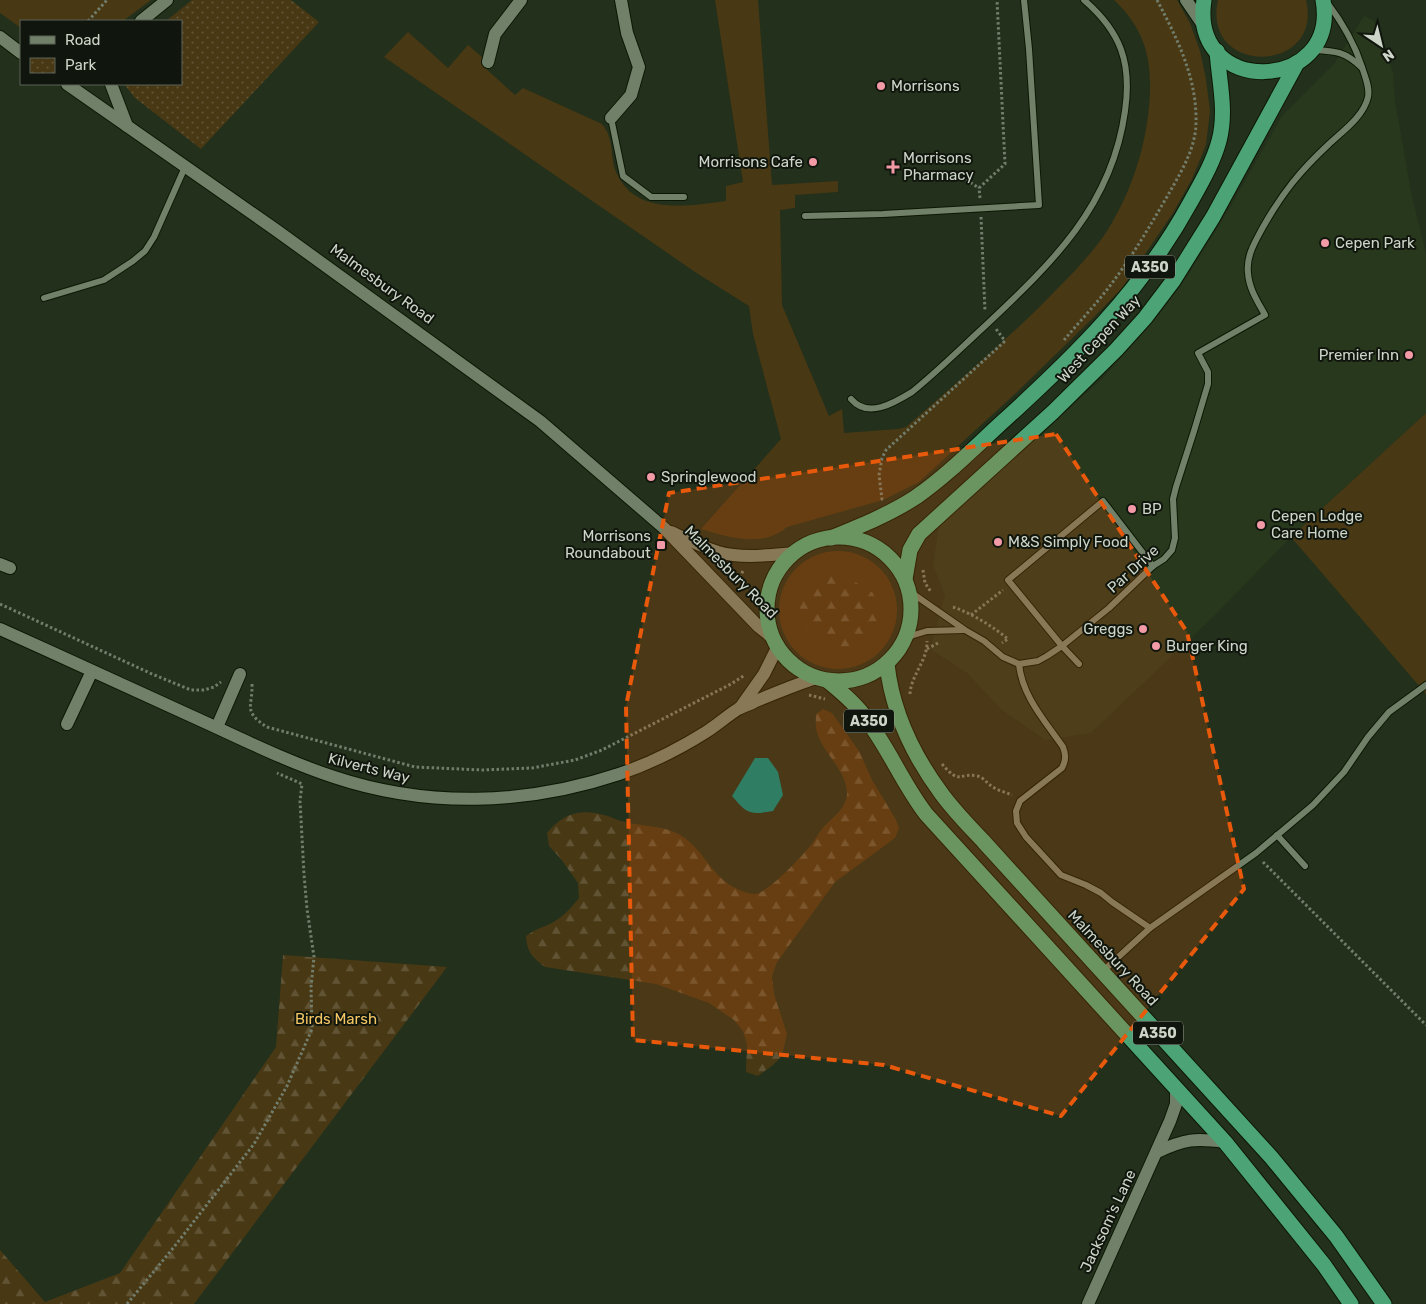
<svg xmlns="http://www.w3.org/2000/svg" width="1426" height="1304" viewBox="0 0 1426 1304" font-family="Rubik,sans-serif">
	<style>
		.built { fill: #28381d }
		.green { fill: #483814 }
		.forest { fill: url(#forest-firs) }
		.park { fill: url(#park-dots) }
		.water { fill: #028679 }
		.lines { fill: none; stroke-linecap: round; stroke-linejoin: round }
		.lane-casing { stroke: #0c1805; stroke-width: 8 }
		.street-casing { stroke: #0c1805; stroke-width: 14 }
		.secondary-casing { stroke: #0c1805; stroke-width: 14 }
		.highway-casing { stroke: #0c1805; stroke-width: 17 }
		.path { stroke: #727d6b; stroke-width: 3; stroke-dasharray: 2.5 2.5; stroke-linecap: butt }
		.lane { stroke: #718068; stroke-width: 6 }
		.street { stroke: #718068; stroke-width: 12 }
		.secondary { stroke: #718068; stroke-width: 12 }
		.highway { stroke: #4ca376; stroke-width: 15 }
		.marked { fill: #e8590c; fill-opacity: 0.2; stroke: #e8590c; stroke-width: 4; stroke-dasharray: 10 6; stroke-linejoin: round }
		.poi-dot { fill: #f39aa7; stroke: #10160d; stroke-width: 2 }
		.labels { text-anchor: middle; dominant-baseline: central; stroke-width: 4; stroke-linejoin: round; paint-order: stroke }
		.shield { fill: #10160d; stroke: #949c90; stroke-width: 1 }
		.shield-label { font-size: 14px; font-weight: bold; fill: #cdd5c8 }
		.poi-label { font-size: 15px; fill: #cdd5c8; stroke: #10160d; text-anchor: start }
		.street-label { font-size: 15px; fill: #cdd5c8; stroke: #10160d }
		.park-label { font-size: 15px; fill: #f4c663; stroke: #10160d }
	</style>
	<defs>
		<pattern id="forest-firs" width="22" height="20" patternUnits="userSpaceOnUse" patternTransform="scale(1.25)"><rect width="22" height="20" fill="#483814"/><path d="M5 1l3.5 6h-7zM16 11l3.5 6h-7z" fill="#615435"/></pattern>
		<pattern id="park-dots" width="8" height="8" patternUnits="userSpaceOnUse" patternTransform="scale(1.25)"><rect width="8" height="8" fill="#483814"/><path d="M2 2h.1M6 6h.1" fill="none" stroke="#615435" stroke-width="1.8" stroke-linecap="round"/></pattern>
	</defs>
	<rect width="100%" height="100%" fill="#23301b"/>
	<path class="built" d="M1364,16L1374,21L1393,73L1395,101L1412,197L1426,253V413L1291,537L1215,615L1091,733L1045,740L1002,710L967,673L930,649L945,595L933,565L940,519L987,482L1103,378L1160,313L1184,281L1228,211L1282,116L1334,64Z"/>
	<g class="green">
		<path d="M0,0H151L123,21H21V28L0,13Z"/>
		<path d="M715,0H758L772,185L838,181V192L795,195V208L780,210L782,305L829,416L842,409L844,433L898,429L906,427C957,382 1010,338 1057,289C1075,271 1093,252 1107,231C1130,195 1145,150 1149,107C1153,63 1147,31 1114,0H1177L1190,23L1200,51L1206,79L1210,111L1206,145L1192,179L1173,213L1122,288L1094,317L1016,393L919,482L883,500L787,527C784,529 781,532 778,533C757,546 723,536 701,529L781,439L753,334L749,306L695,272L384,57L408,32L448,68L468,45L482,57L483,66L515,95L523,88L602,124C605,128 608,132 609,137C613,148 611,161 616,172C635,216 687,206 726,201V186L743,182Z"/>
		<path d="M1218,0H1306C1324,74 1201,77 1218,0Z"/>
		<path d="M1426,413V694L1291,537Z"/>
		<circle cx="838" cy="610" r="59"/>
	</g>
	<g class="forest">
		<path d="M830,566L873,593L879,613L871,638L857,652L849,655L822,641L806,630L797,608L799,598L813,587L816,580Z"/>
		<path d="M823,709L832,713L859,751L872,780L895,818L899,828L895,838L835,882L777,962L772,976L774,994L787,1034L782,1056L773,1065L758,1076L746,1072L747,1044L743,1031L734,1020L709,1003L656,984L545,967C532,957 527,952 526,936C534,930 543,927 552,923C563,917 571,908 579,898L578,883L561,859L549,846L547,833C564,812 582,808 608,816C614,818 619,821 625,822C644,827 663,825 680,835C704,849 711,877 737,889C742,891 749,894 755,894C768,893 802,856 811,845C815,840 818,834 822,829C831,818 847,809 847,793C846,769 823,754 817,732C815,727 816,719 816,714Z"/>
		<path d="M283,955L447,967L194,1304H0V1250L45,1302L120,1273L276,1047Z"/>
	</g>
	<path class="park" d="M192,0H291L319,22L201,149L135,98L124,84H181V21H166Z"/>
	<path class="water" d="M755,758H768L778,772L783,795L773,811C750,815 747,814 732,796Z"/>
	<g class="lines">
		<g class="lane-casing">
			<g id="lane">
				<path d="M1312,50C1335,51 1345,51 1362,68"/>
				<path d="M611,118L623,176L651,197H684"/>
				<path d="M805,216L883,214L1039,205L1029,49L1024,0"/>
				<path d="M44,298L104,280L133,261L145,251L154,237L185,167"/>
				<path d="M851,399C868,419 894,403 912,392C938,371 961,348 985,326C1052,263 1112,206 1125,111C1132,63 1121,32 1084,0"/>
				<path d="M909,591L965,630L984,641L1003,657L1019,664L1038,661L1047,656L1062,646L1109,608L1153,566L1164,559L1172,550L1175,538L1173,499L1176,487L1194,431L1208,384V372L1198,353L1265,315C1258,302 1249,289 1248,273C1246,256 1255,242 1263,227C1283,192 1300,171 1329,144C1343,131 1364,116 1368,97C1370,87 1365,77 1362,67C1354,42 1342,22 1326,1"/>
				<path d="M904,638L927,631L963,630"/>
				<path d="M1019,664C1022,696 1045,721 1063,747C1066,755 1066,760 1062,768L1020,801L1016,811L1017,823L1026,837L1061,875L1086,885L1101,893L1112,902L1150,928"/>
				<path d="M1079,664L1062,646L1008,580L1103,501L1153,566"/>
				<path d="M1277,835L1305,866"/>
				<path d="M1102,972L1150,928L1256,853L1313,805L1344,772L1368,737L1389,712L1426,685"/>
			</g>
		</g>
		<g class="street-casing">
			<g id="street">
				<path d="M1186,0L1205,28"/>
				<path d="M488,62L495,34L521,0"/>
				<path d="M611,118L631,95L639,67L627,33L621,0"/>
				<path d="M0,564L10,568"/>
				<path d="M67,724L92,671"/>
				<path d="M217,727L240,674"/>
			</g>
		</g>
		<g class="secondary-casing">
			<g id="secondary">
				<path d="M141,21L167,0"/>
				<path d="M0,37L21,53"/>
				<path d="M67,84L276,230L540,421L664,528L758,626L774,639"/>
				<path d="M111,84L127,126"/>
				<path d="M671,532C686,539 702,547 718,552C743,559 769,555 794,553"/>
				<path d="M0,629C67,659 134,690 200,720C244,740 288,762 334,777C427,808 526,805 619,774C649,764 679,749 706,732C717,725 727,716 738,709C743,706 749,705 754,702C775,693 795,685 816,678"/>
				<path d="M740,708L764,674L778,646"/>
				<path d="M1157,1152C1185,1139 1195,1138 1225,1142"/>
				<path d="M1088,1304L1170,1121L1176,1104V1088"/>
			</g>
		</g>
		<g class="highway-casing">
			<g id="highway">
				<path d="M1204,0C1189,98 1340,93 1323,0"/>
				<circle cx="839" cy="609" r="72"/>
				<path d="M831,538C860,526 890,514 916,497C946,476 972,450 999,425C1073,358 1142,291 1190,203C1201,183 1213,163 1219,141C1227,111 1219,81 1217,51"/>
				<path d="M905,579L910,550L919,534L1053,412L1116,350L1145,318L1173,281L1213,217L1297,63"/>
				<path d="M887,664C892,710 913,755 941,793C954,811 969,826 984,842L1271,1157L1336,1236L1384,1304"/>
				<path d="M828,681C841,692 854,702 864,716C888,746 902,783 926,814L1225,1142L1324,1265L1351,1304"/>
			</g>
		</g>
		<g class="path">
			<path d="M88,21L107,0"/>
			<path d="M962,177L979,188"/>
			<path d="M980,198L979,188L1005,164L997,0"/>
			<path d="M981,217L985,311"/>
			<path d="M1064,340C1081,320 1100,300 1115,279C1135,252 1151,224 1168,195C1181,172 1196,148 1196,122C1197,78 1177,38 1157,0"/>
			<path d="M883,499H882L879,475L882,458L886,450L1005,341L996,329"/>
			<path d="M923,570L925,583L931,592"/>
			<path d="M737,582L744,569"/>
			<path d="M0,604L152,674L191,690H204L214,687L221,682"/>
			<path d="M953,607C973,614 992,626 1008,639L1002,643"/>
			<path d="M971,615L1003,590"/>
			<path d="M927,649L938,643"/>
			<path d="M252,684C253,706 242,711 267,727L415,767L482,770L532,768L575,760L602,750L731,684L745,675"/>
			<path d="M910,694C911,675 928,660 927,641"/>
			<path d="M809,695L825,699"/>
			<path d="M942,764C961,786 958,772 977,776C983,777 986,782 990,785C996,790 1005,792 1012,795"/>
			<path d="M1263,862L1426,1025"/>
			<path d="M127,1304L174,1247L254,1144L287,1086L312,1029L311,987L314,957L307,909L304,874L300,801L302,784L277,773"/>
		</g>
		<use href="#lane" class="lane"/>
		<use href="#street" class="street"/>
		<use href="#secondary" class="secondary"/>
		<use href="#highway" class="highway"/>
	</g>
	<path class="marked" d="M1056,434L1187,632L1244,889L1061,1116L884,1065L633,1040L626,706L669,493Z"/>
	<g class="poi-dot">
		<circle cx="881" cy="86" r="5"/>
		<circle cx="813" cy="162" r="5"/>
		<path d="M890.5 159.5h5v5h5v5h-5v5h-5v-5h-5v-5h5z"/>
		<circle cx="1325" cy="243" r="5"/>
		<circle cx="1409" cy="355" r="5"/>
		<circle cx="651" cy="477" r="5"/>
		<circle cx="1132" cy="509" r="5"/>
		<circle cx="1261" cy="525" r="5"/>
		<circle cx="998" cy="542" r="5"/>
		<rect x="656" y="540" width="10" height="10" rx="2.5"/>
		<circle cx="1143" cy="629" r="5"/>
		<circle cx="1156" cy="646" r="5"/>
	</g>
	<g class="labels">
		<g class="shield">
			<rect x="1125" y="255.5" width="50" height="23" rx="4"/>
			<rect x="844" y="709.5" width="50" height="23" rx="4"/>
			<rect x="1133" y="1021.5" width="50" height="23" rx="4"/>
		</g>
		<g class="shield-label">
			<text x="1150" y="267">A350</text>
			<text x="869" y="721">A350</text>
			<text x="1158" y="1033">A350</text>
		</g>
		<g class="poi-label">
			<text x="891" y="86">Morrisons</text>
			<text x="903" y="158">Morrisons<tspan x="903" dy="17">Pharmacy</tspan></text>
			<text x="803" y="162" text-anchor="end">Morrisons Cafe</text>
			<text x="1335" y="243">Cepen Park</text>
			<text x="1399" y="355" text-anchor="end">Premier Inn</text>
			<text x="661" y="477">Springlewood</text>
			<text x="1142" y="509">BP</text>
			<text x="1271" y="516">Cepen Lodge<tspan x="1271" dy="17">Care Home</tspan></text>
			<text x="651" y="536" text-anchor="end">Morrisons<tspan x="651" dy="17">Roundabout</tspan></text>
			<text x="1008" y="542">M&amp;S Simply Food</text>
			<text x="1133" y="629" text-anchor="end">Greggs</text>
			<text x="1166" y="646">Burger King</text>
		</g>
		<g class="street-label">
			<text transform="translate(382 284) rotate(36)">Malmesbury Road</text>
			<text transform="translate(1099 339) rotate(-47)">West Cepen Way</text>
			<text transform="translate(1133 569) rotate(-42)">Par Drive</text>
			<text transform="translate(731 572) rotate(45)">Malmesbury Road</text>
			<text transform="translate(369 768) rotate(14)">Kilverts Way</text>
			<text transform="translate(1113 958) rotate(47)">Malmesbury Road</text>
			<text transform="translate(1108 1221) rotate(-65)">Jacksom's Lane</text>
		</g>
		<g class="park-label">
			<text x="336" y="1019">Birds Marsh</text>
		</g>
	</g>
	<rect x="20" y="20" width="162" height="65" fill="#10160d" stroke="#5c6258"/>
	<rect x="30" y="36" width="25" height="8" fill="#718068" stroke="#5c6258"/>
	<text x="65" y="45" font-size="15" fill="#cdd5c8">Road</text>
	<rect x="30" y="58" width="25" height="15" fill="url(#park-dots)" stroke="#5c6258"/>
	<text x="65" y="70" font-size="15" fill="#cdd5c8">Park</text>
	<g transform="translate(1381 45) rotate(145)" stroke="#10160d" stroke-width="4" paint-order="stroke">
	<path d="M0-4L9 19L0 12L-9 19Z" fill="#cdd5c8"/>
	<text y="-8" font-size="14" font-weight="bold" text-anchor="middle" fill="#cdd5c8">N</text>
	</g>
</svg>
